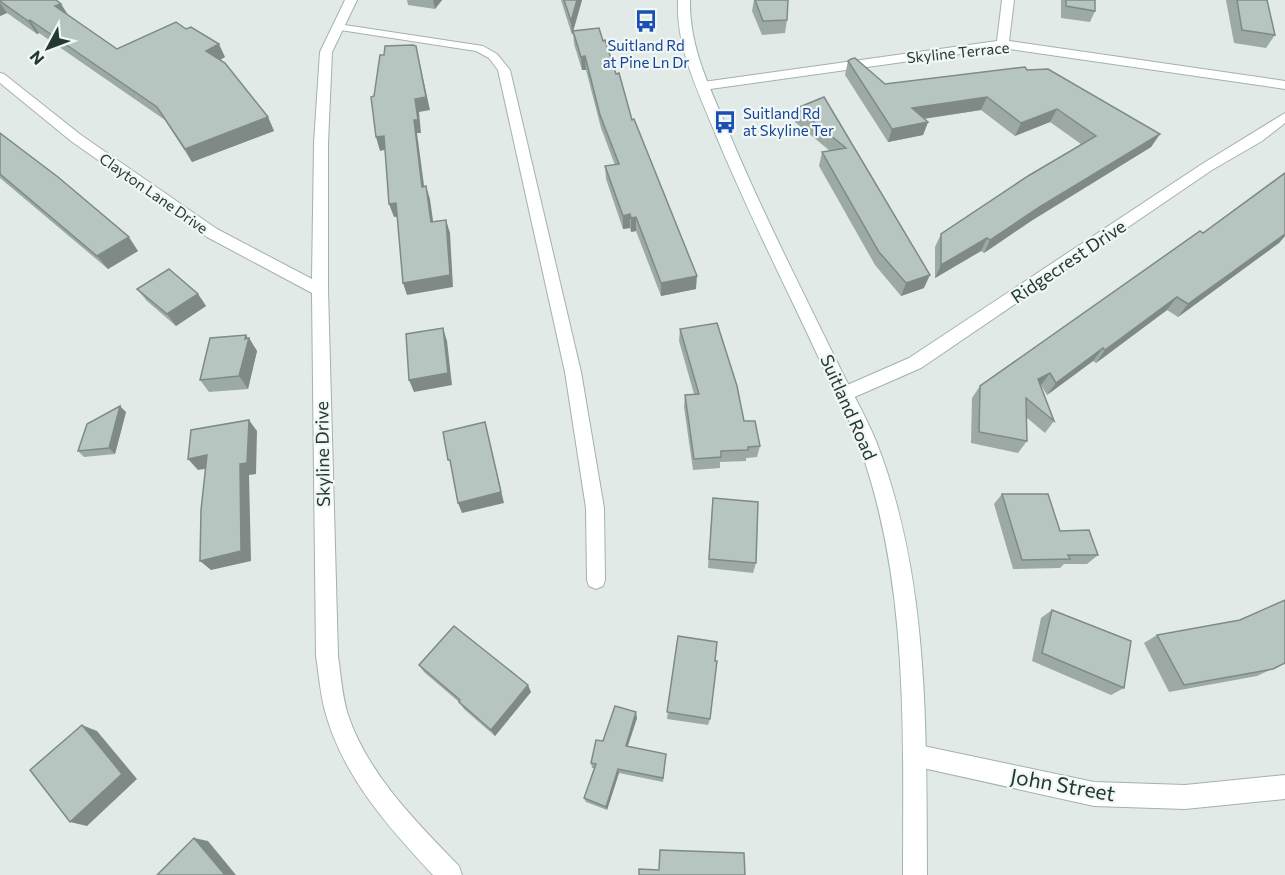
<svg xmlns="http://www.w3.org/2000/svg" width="1285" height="875" viewBox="0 0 1285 875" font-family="Commissioner,sans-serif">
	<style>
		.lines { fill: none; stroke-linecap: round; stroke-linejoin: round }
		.lane-casing { stroke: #a4b1ad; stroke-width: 2 }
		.street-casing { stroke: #a4b1ad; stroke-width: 2 }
		.secondary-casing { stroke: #a1b5ae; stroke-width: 2 }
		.lane { fill: #fff; fill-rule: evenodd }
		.street { fill: #fff; fill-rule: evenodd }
		.secondary { fill: #fff; fill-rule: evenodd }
		.wall { fill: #9da9a4 }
		.shaded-wall { fill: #7f8a86 }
		.building { fill: #b6c5bf; stroke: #7f8a86; stroke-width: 1.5 }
		.labels { text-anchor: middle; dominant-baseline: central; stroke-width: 4.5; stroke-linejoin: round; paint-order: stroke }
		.far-transit-label { font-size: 15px; fill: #164399; stroke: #f1f7f4 }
		.far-street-label { font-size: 15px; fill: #233933; stroke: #f1f7f4 }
		.street-label { font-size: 18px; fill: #233933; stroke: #f1f7f4 }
		.near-street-label { font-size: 21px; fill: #233933; stroke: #f1f7f4 }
	</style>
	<rect width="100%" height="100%" fill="#e1eae6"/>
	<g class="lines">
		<g class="lane-casing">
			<path id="lane" d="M338,24L483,46L497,54L510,70L581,372L604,508L605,580L603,586L596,589L589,586L587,580L586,508L565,372L498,70L489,58L476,51L334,29V25Z"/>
		</g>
		<g class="street-casing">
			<g id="street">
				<path d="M345,0H357L332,52L328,143V290L338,656C341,676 342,696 348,715C368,774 416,822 459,866L462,875H433C388,827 342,775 325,711C320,693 319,674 316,656L312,293L207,237L71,141L0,83V73L4,74L81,135L217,229L312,279L314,143L320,52Z"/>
				<path d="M1002,0H1014L1009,41L1285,81V89L1003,48L703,90L697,86L703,82L997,41Z"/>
				<path d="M1285,113V123L1262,141L1212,170L921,368L850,399L844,401L838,399L835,394L838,389L909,358L1202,164Z"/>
				<path d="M914,744L1094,782L1185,785L1285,775V799L1185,809L1094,806L914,766L906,763L903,755L906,747Z"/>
			</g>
		</g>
		<g class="secondary-casing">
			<path id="secondary" d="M678,0H690C689,46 709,86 727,128C761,210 802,290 841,370C853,394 866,417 876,441C930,579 926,730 927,875H903C903,730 909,580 858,442C849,416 834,392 823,367C786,287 746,209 713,128C696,86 676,46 678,0Z"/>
		</g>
		<use href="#lane" class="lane"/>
		<use href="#street" class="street"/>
		<use href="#secondary" class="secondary"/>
	</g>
	<g class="wall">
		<path d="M0,0L61,4L69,16L117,49L225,57L220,60L268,117L274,131L192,162L165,120L39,33L37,34L7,13L0,16Z"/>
		<path d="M407,0H442L435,9L408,5Z"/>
		<path d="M561,0H582L572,35Z"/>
		<path d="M754,0H788L787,20L785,33L762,35L752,11Z"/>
		<path d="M1061,0H1095V11L1090,22L1061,18Z"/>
		<path d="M1226,0H1267L1275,35L1266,48L1234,43Z"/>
		<path d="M573,31L603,41L696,289L661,296L636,231L631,232L630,228L623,229L606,179L605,166L615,165L601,128L586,70H582L574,44Z"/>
		<path d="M848,61L885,84L1027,70L1160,134L1151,147L1031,221L984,253L981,251L935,278V247L941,234L1081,144L1050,122L1015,136L981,110L924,119L928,122L923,135L888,142L845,75Z"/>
		<path d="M824,97L924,288L901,296L875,265L819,166L822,152L830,151L795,122L797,108Z"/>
		<path d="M0,133L138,251L108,269L0,178Z"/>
		<path d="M1285,173V236L1279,243L1178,317L1167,310L1096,363L1093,361L1047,395L1041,385L1040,386L1054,421L1045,433L1026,417L1027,441L1018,453L971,443L972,398L980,386L1203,233Z"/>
		<path d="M137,289L198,294L206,306L176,326L147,301Z"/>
		<path d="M680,329L744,421L760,446L757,457L746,458V461L720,462V468L693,470L684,407L685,395L694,394L679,341Z"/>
		<path d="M249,338L257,351L248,389L209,392L200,380L248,339Z"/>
		<path d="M126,412L115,454L84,457L78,451Z"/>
		<path d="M1002,494L1060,531L1098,555L1087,564H1064L1060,568L1013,569L994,504Z"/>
		<path d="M713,498L756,563L753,573L708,568L712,508Z"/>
		<path d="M1052,610L1124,688L1111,695L1032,661L1041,618Z"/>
		<path d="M1157,635L1285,663L1257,676L1169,692L1144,643Z"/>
		<path d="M678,636L715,661L710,719L708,725L667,719Z"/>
		<path d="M419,665L531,692L495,736L464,709L459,702L424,672Z"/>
		<path d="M637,718L628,746L666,754L663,782L619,773L607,810L586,802L584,798L594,768H592L591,763L603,741Z"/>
	</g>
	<g class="shaded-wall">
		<path d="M433,0H442L435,9Z"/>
		<path d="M577,0H582L572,35L571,21Z"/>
		<path d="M0,3L7,13L0,16Z"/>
		<path d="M61,4L69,17L55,6Z"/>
		<path d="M30,20L39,33L37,34L28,21Z"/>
		<path d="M219,44L225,57L213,64L206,51Z"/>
		<path d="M416,46L430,110L419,112L421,133H417L426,200L422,187L414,120L415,99Z"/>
		<path d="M585,56L586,70H582L581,57Z"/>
		<path d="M987,97L981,110L908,121L912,108Z"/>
		<path d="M1057,109L1050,122L1015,136L1021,123Z"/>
		<path d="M268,117L274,131L192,162L185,149Z"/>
		<path d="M928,122L923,135L888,142L892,129Z"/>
		<path d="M1160,134L1151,147L1031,221L984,253L990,240L1038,208Z"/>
		<path d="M384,136L388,149L380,151L376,137Z"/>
		<path d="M426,186L430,199L435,235L431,222Z"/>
		<path d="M396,203L401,216L394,217L389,204Z"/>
		<path d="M630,214V228L623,229V216Z"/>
		<path d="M636,217V231L631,232V218Z"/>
		<path d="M446,220L450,233L453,287L407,295L403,283Z"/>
		<path d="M1285,234V236L1279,243L1178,317L1188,304Z"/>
		<path d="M129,237L138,251L108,269L97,256Z"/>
		<path d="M987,238L981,251L935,278L941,265Z"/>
		<path d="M930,275L924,288L901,296L906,283Z"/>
		<path d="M697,276L696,289L661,296V283Z"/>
		<path d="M198,294L206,306L176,326L167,314Z"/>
		<path d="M1177,297L1167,310L1096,363L1105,350Z"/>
		<path d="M443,328L447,341L452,385L414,392L409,380Z"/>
		<path d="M246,335L249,340V338L257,351L248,389L239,376Z"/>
		<path d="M1103,348L1093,361L1047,395L1056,383Z"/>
		<path d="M1050,373L1041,385L1029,391L1038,379Z"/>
		<path d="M120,406L126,412L115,454L109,448Z"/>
		<path d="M249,420L257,431L256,474L249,475L251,561L211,570L200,561L240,464Z"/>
		<path d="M485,422L504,503L462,513L458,503Z"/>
		<path d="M207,455L216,467L198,470L188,459Z"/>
		<path d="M528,685L531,692L495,736L491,730Z"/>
		<path d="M636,712L637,718L626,751V746Z"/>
		<path d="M82,725L97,731L137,779L87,826L70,822Z"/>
		<path d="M618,769L619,773L607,810L606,807Z"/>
		<path d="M194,838L208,841L236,875H225Z"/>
	</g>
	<g class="building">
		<path d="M0,0H56L61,4L55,6L117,49L176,22L186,29L191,27L219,44L206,51L225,63L268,117L185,149L157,107L30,20L28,21L0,1Z"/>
		<path d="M564,0H577L571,21Z"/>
		<path d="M755,0H788L787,20L763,21Z"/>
		<path d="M1066,0H1095V11L1066,6Z"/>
		<path d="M1237,0H1267L1275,35L1242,30Z"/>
		<path d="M599,28L603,41L605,40L616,74L619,73L632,120L634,119L697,276L661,283L636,217L631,218L630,214L623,216L605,166L619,164L600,115L585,56L581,57L573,31Z"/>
		<path d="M413,45L416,46L426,97L415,99L418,120H414L422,187L426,186L431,222L446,220L450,275L403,283L396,203L389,204L384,136L376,137L371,97L374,96L380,55H384L385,46Z"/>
		<path d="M855,58L885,84L1025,67L1027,70L1048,69L1160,134L1038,208L990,240L987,238L941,265V234L1028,176L1096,136L1057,109L1021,123L987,97L912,108L928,122L892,129L848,61L851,59Z"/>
		<path d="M824,97L930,275L906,283L879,252L822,152L846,148L797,108Z"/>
		<path d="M0,133L58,177L129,237L97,256L0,174Z"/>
		<path d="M1285,173V234L1188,304L1177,297L1105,350L1103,348L1056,383L1050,373L1038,379L1054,421L1026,398L1027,441L979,432L980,386L1200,231L1203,233Z"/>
		<path d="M169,269L198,294L167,314L137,289Z"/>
		<path d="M717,323L737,386L744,421H755L760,446L748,447V450L721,451V457L694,459L685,395L699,394L680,329Z"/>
		<path d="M443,328L448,373L409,380L406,334Z"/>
		<path d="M246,335L245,339L249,338L239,376L200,380L210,338Z"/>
		<path d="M120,406L109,448L78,451L87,424Z"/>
		<path d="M249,420L247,463L240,464L241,551L200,561L201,510L207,455L188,459L191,430Z"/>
		<path d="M485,422L501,492L458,503L450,460H448L443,432Z"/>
		<path d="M1002,494H1048L1060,531L1089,530L1098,555H1068L1070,559L1022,560Z"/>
		<path d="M713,498L758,502L756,563L709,559Z"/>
		<path d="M1285,600V663L1273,669L1184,685L1157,635L1240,620Z"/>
		<path d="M1052,610L1131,641L1124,688L1042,653Z"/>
		<path d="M454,626L528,685L491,730L459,702L460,700L419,665Z"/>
		<path d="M678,636L717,642L715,661H717L710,719L667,712Z"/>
		<path d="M615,706L636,712L626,746L666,754L663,778L618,769L606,807L584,798L596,764L591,763L596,740L603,741Z"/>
		<path d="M82,725L122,774L70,822L30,770Z"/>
		<path d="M194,838L225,875H157Z"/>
		<path d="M660,850L744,853L745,875H639V869L659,870Z"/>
	</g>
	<defs>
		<g id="bus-bare" transform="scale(1.8)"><path d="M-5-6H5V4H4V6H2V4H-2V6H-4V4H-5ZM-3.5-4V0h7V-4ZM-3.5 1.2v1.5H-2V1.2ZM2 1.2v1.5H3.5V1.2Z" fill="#1a4fb4" stroke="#f1f7f4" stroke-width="2.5" paint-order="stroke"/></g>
	</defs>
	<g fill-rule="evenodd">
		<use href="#bus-bare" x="646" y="21"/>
		<use href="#bus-bare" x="725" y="122"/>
	</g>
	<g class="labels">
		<g class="far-transit-label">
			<text x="646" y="45">Suitland Rd<tspan x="646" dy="17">at Pine Ln Dr</tspan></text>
			<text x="743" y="113" text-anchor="start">Suitland Rd<tspan x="743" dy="17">at Skyline Ter</tspan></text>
		</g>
		<g class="far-street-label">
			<text transform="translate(958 52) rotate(-6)">Skyline Terrace</text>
			<text transform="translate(154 193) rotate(35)">Clayton Lane Drive</text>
		</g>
		<g class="street-label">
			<text transform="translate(1068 261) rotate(-34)">Ridgecrest Drive</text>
			<text transform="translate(849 407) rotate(66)">Suitland Road</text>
			<text transform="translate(322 454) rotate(-91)">Skyline Drive</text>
		</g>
		<g class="near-street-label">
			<text transform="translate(1063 784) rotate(10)">John Street</text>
		</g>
	</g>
	<g transform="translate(48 48) rotate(229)" stroke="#f1f7f4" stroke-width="4.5" paint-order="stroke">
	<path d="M0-4.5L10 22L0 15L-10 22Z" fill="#233933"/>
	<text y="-9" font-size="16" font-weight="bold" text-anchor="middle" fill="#233933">N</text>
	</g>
</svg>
